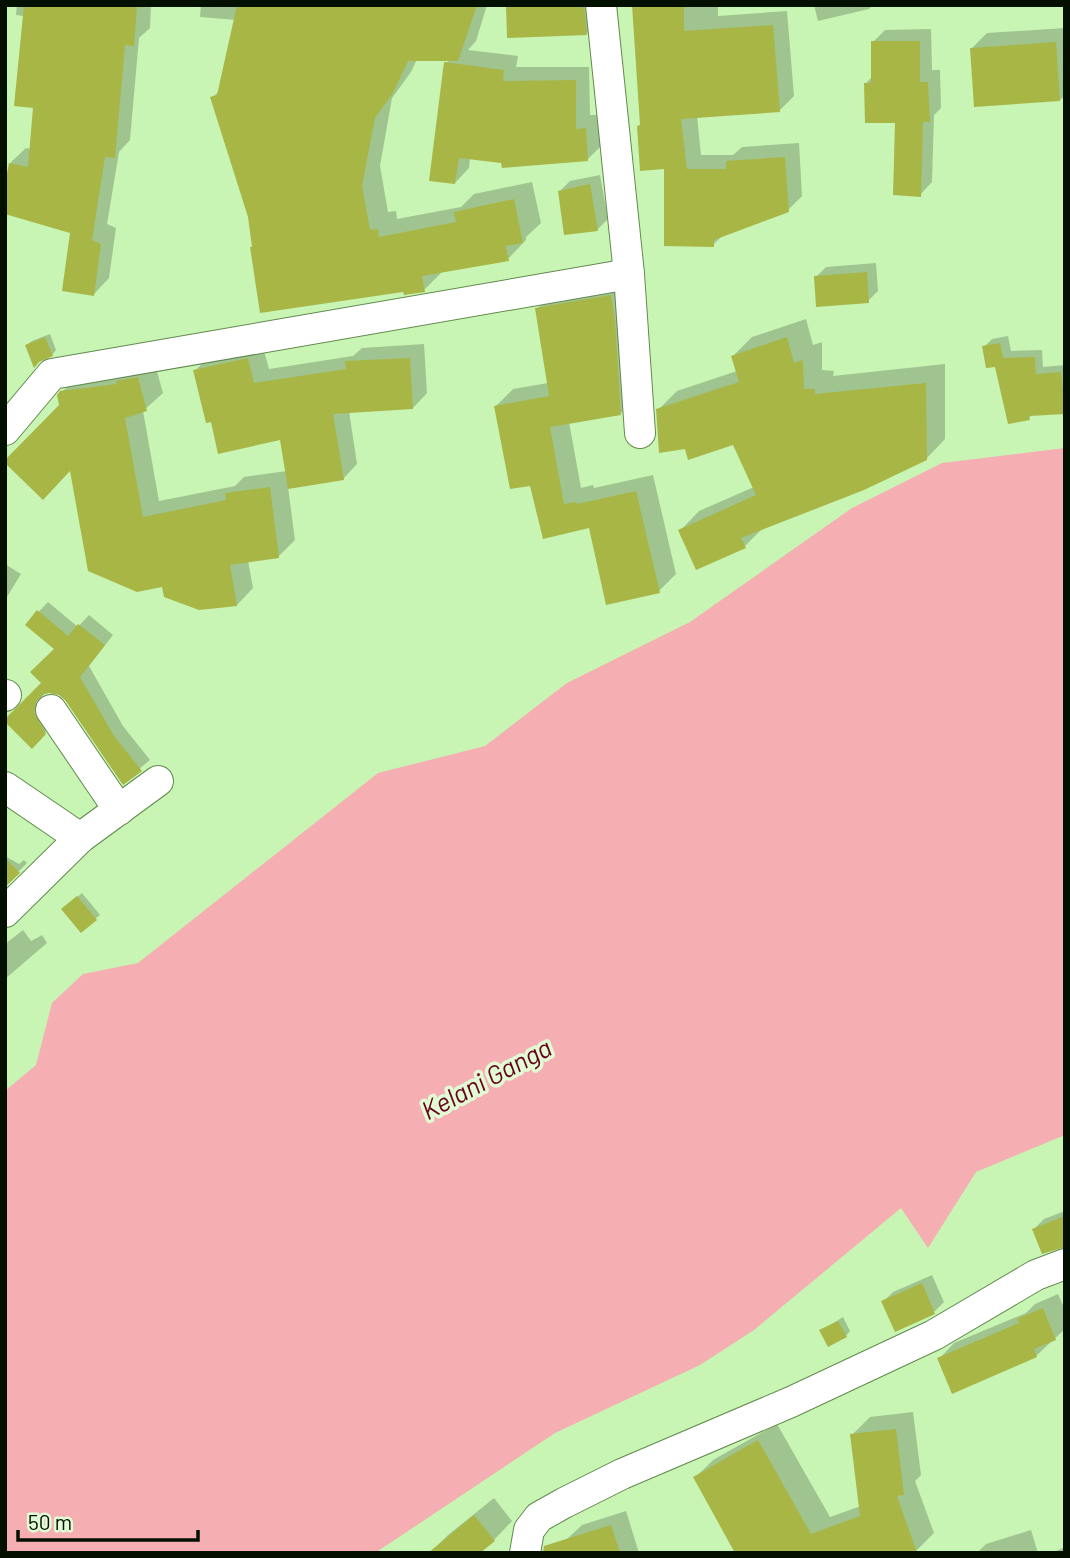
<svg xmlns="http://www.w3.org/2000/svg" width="1070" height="1558" viewBox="0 0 1070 1558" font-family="Barlow,sans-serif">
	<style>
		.water { fill: #f5aeb2 }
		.shadow { fill: #0003 }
		.building { fill: #a7b645 }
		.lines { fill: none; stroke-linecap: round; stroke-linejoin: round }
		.minor-casing { stroke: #628a4e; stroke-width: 32 }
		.minor { stroke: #fff; stroke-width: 30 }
		.labels { text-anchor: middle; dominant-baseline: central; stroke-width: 7; stroke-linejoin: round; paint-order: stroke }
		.water-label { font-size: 26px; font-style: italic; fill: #69001c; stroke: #e1fcd5 }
	</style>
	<rect width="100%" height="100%" fill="#c8f5b3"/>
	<path class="water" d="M1065,448V1135L976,1172L928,1248L901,1208L754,1330L700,1365L555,1433L375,1553H5V1091L36,1065L52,1003L83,974L138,963L378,773L485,746L567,683L690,622L852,508L942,463Z"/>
	<g class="shadow">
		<path d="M17,5H151L150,28L139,38L130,140L119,152L107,224L116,228L109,278L94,294L72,232L10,163L26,148L31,149L35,107L24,16L16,15Z"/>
		<path d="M201,5H487L476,41L468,50L518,56L516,67H589L590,115H600L602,145L588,159L503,162L470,158L469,168L455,183L446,63L450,60L417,59L411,72L392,98L380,166L388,212L396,211L397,219L461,207L474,194L532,182L541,223L526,237V240L508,259L443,271L424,290H405L251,247L253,246L250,216L212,98L220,90L236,20L200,17Z"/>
		<path d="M508,5H600L601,19L586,34Z"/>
		<path d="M633,5H718V16L787,11L794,96L779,111L697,116L701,155H733L742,147L799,143L802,196L788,210L724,234L713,245L641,124Z"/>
		<path d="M814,5H873L869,9L818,21Z"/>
		<path d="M1065,28V95L1060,100L971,49L987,33Z"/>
		<path d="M931,29L932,70H940L941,108L934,115L932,182L920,195L897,121L866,83L873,76V42L885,30Z"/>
		<path d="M600,175L608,219L598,229L565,233L560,191L570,181Z"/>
		<path d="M876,263L878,291L868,301L816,277L826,267Z"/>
		<path d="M627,279L638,396L620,414L569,422L581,488L593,485L594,488L653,475L676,574L659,591L590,526L531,484L496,406L513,389L548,383L537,309L554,291Z"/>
		<path d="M806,319L813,345L822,342V370L834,371L833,376L945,364V439L926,459L764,527L745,546L680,531L699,511L754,487L734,442L686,447L658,410L677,391L737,371L733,356L752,337Z"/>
		<path d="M50,334L56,350L52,355L27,345L32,341Z"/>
		<path d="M1008,336L1011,351L1042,350L1043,367L1065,365V412L1033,414L1029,418L984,347L992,339Z"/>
		<path d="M262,344L269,369L353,356L362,348L424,344L427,393L413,408L349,411L357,464L343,479L288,487L295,540L278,557L248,561L253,588L237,605L163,585L60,406L59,395L79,375L154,361L163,393L143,411L159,501L235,486L244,477L287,471L282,438L212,420L195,371L209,356Z"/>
		<path d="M5,564L21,574L5,600Z"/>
		<path d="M48,602L78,627L89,615L113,635L89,666L123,726L150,760L123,782L67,699L60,693H44L42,702L54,723L32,746L6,721L43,683L56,649L27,624Z"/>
		<path d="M5,856L19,864L24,860L27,863L5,885Z"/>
		<path d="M82,893L100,915L95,919L68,905Z"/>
		<path d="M23,930L31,941L42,935L47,943L5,979V944Z"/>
		<path d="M1065,1211V1245L1034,1229L1044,1219Z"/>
		<path d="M932,1275L944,1302L934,1312L896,1330L883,1302L893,1292Z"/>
		<path d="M1058,1294L1065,1310V1329L1036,1356L939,1359L954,1343L1026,1313L1035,1304Z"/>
		<path d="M843,1317L850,1331L846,1336L821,1331Z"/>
		<path d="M913,1412L921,1475L915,1481L934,1533L916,1551L737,1553L695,1478L713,1460L777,1424L830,1517L861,1506L852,1435L870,1417Z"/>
		<path d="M494,1498L512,1521L494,1540L430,1553L448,1535Z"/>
		<path d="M626,1511L639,1553H570L566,1540L582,1525Z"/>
		<path d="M1031,1530L1038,1553H977L986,1544Z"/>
		<path d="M1065,1547V1553H1051Z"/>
	</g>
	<g class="building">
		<path d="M24,5H137L134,46L125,45L115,158L105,157L92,240L101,244L94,296L62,291L70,233L5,214V184L9,163L28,167L33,108L14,106Z"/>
		<path d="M237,5H477L458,61H408L393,93L375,118L362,186L370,230L378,229L379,237L456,222L454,212L514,199L523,243L506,246L509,261L422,276L425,292L404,295L403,292L260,313L250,247H252L248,217L210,97L217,95Z"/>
		<path d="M506,5H584L587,35L507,38Z"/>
		<path d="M632,5H684V31L773,25L780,112L681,119L687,169H726V161L785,157L789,212L714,240V247L664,246V169L640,171L637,126L640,125Z"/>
		<path d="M871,41H920V82H928L930,122H923L921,197L893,195L895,123H865L864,83H871Z"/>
		<path d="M1056,42L1060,101L974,107L970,48Z"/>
		<path d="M444,62L504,70L503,81L576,80V129L586,128L588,161L502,168L501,163L459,158L455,184L429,181Z"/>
		<path d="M590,184L598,231L564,235L558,191Z"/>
		<path d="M867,272L869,303L816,307L814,276Z"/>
		<path d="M611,295L615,321L621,415L550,427L564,504L576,502L577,504L636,491L660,593L606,605L589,528L543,539L530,486L510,489L494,406L549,396L535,308Z"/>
		<path d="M45,337L53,356L39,362L34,368L25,345Z"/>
		<path d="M787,337L794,363L803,360L804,389H815V394L926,383L927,460L864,490L741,538L746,548L696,570L678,530L756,495L733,445L688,460L685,449L659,453L656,409L739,382L731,356Z"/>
		<path d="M1000,343L1003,358L1035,357L1036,374L1061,372L1065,414L1029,416L1030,420L1008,424L995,367L986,368L982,346Z"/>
		<path d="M248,358L254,383L346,369L345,361L410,358L413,409L333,414L344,480L288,489L280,440L218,454L211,422L206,423L193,370Z"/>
		<path d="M138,377L147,411L125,418L143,517L226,500L225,493L270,487L279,558L230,565L237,606L199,610L164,597L162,587L137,592L88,571L70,471L43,500L5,463V460L59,405L57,395L60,391L117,384L116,381Z"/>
		<path d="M37,610L68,636L78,624L105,645L80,677L114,736L142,771L123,785L65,700L59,695L49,693L42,695L36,702L34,712L46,734L32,749L5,722V719L41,683L30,672L54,649L25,625Z"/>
		<path d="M5,858L20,873L5,887Z"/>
		<path d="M77,896L97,920L81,933L61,909Z"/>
		<path d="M1065,1216V1247L1042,1254L1032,1229Z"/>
		<path d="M922,1283L935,1314L895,1332L881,1301Z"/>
		<path d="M1043,1308L1056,1340L1034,1349L1037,1357L952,1394L937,1358L1019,1323L1017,1319Z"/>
		<path d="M838,1321L847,1337L828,1347L819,1330Z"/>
		<path d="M896,1429L904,1495L897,1496L917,1553H735L693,1477L758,1440L811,1534L860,1516L850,1434Z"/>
		<path d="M474,1515L495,1541L480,1553H428Z"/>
		<path d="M611,1525L620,1553H543L544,1546Z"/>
	</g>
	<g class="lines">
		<g class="minor-casing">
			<g id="minor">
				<path d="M601,5L629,274L640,433"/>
				<path d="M5,430L52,374L629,274"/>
				<path d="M5,696L6,695"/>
				<path d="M51,710L119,810"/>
				<path d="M5,787L80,838"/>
				<path d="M5,912L80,838L158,781"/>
				<path d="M525,1553L529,1530L539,1517L564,1503L622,1474L791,1402L934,1335L1036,1275L1065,1264"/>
			</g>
		</g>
		<use href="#minor" class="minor"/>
	</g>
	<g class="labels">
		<g class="water-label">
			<text transform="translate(486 1078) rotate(-28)">Kelani Ganga</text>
		</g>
	</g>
	<rect width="1070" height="1558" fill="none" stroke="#031000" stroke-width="14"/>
	<path d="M18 1530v10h180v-10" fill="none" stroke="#031000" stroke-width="3.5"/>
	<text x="28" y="1530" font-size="21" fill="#031000" stroke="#e1fcd5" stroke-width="5" paint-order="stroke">50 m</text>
</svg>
